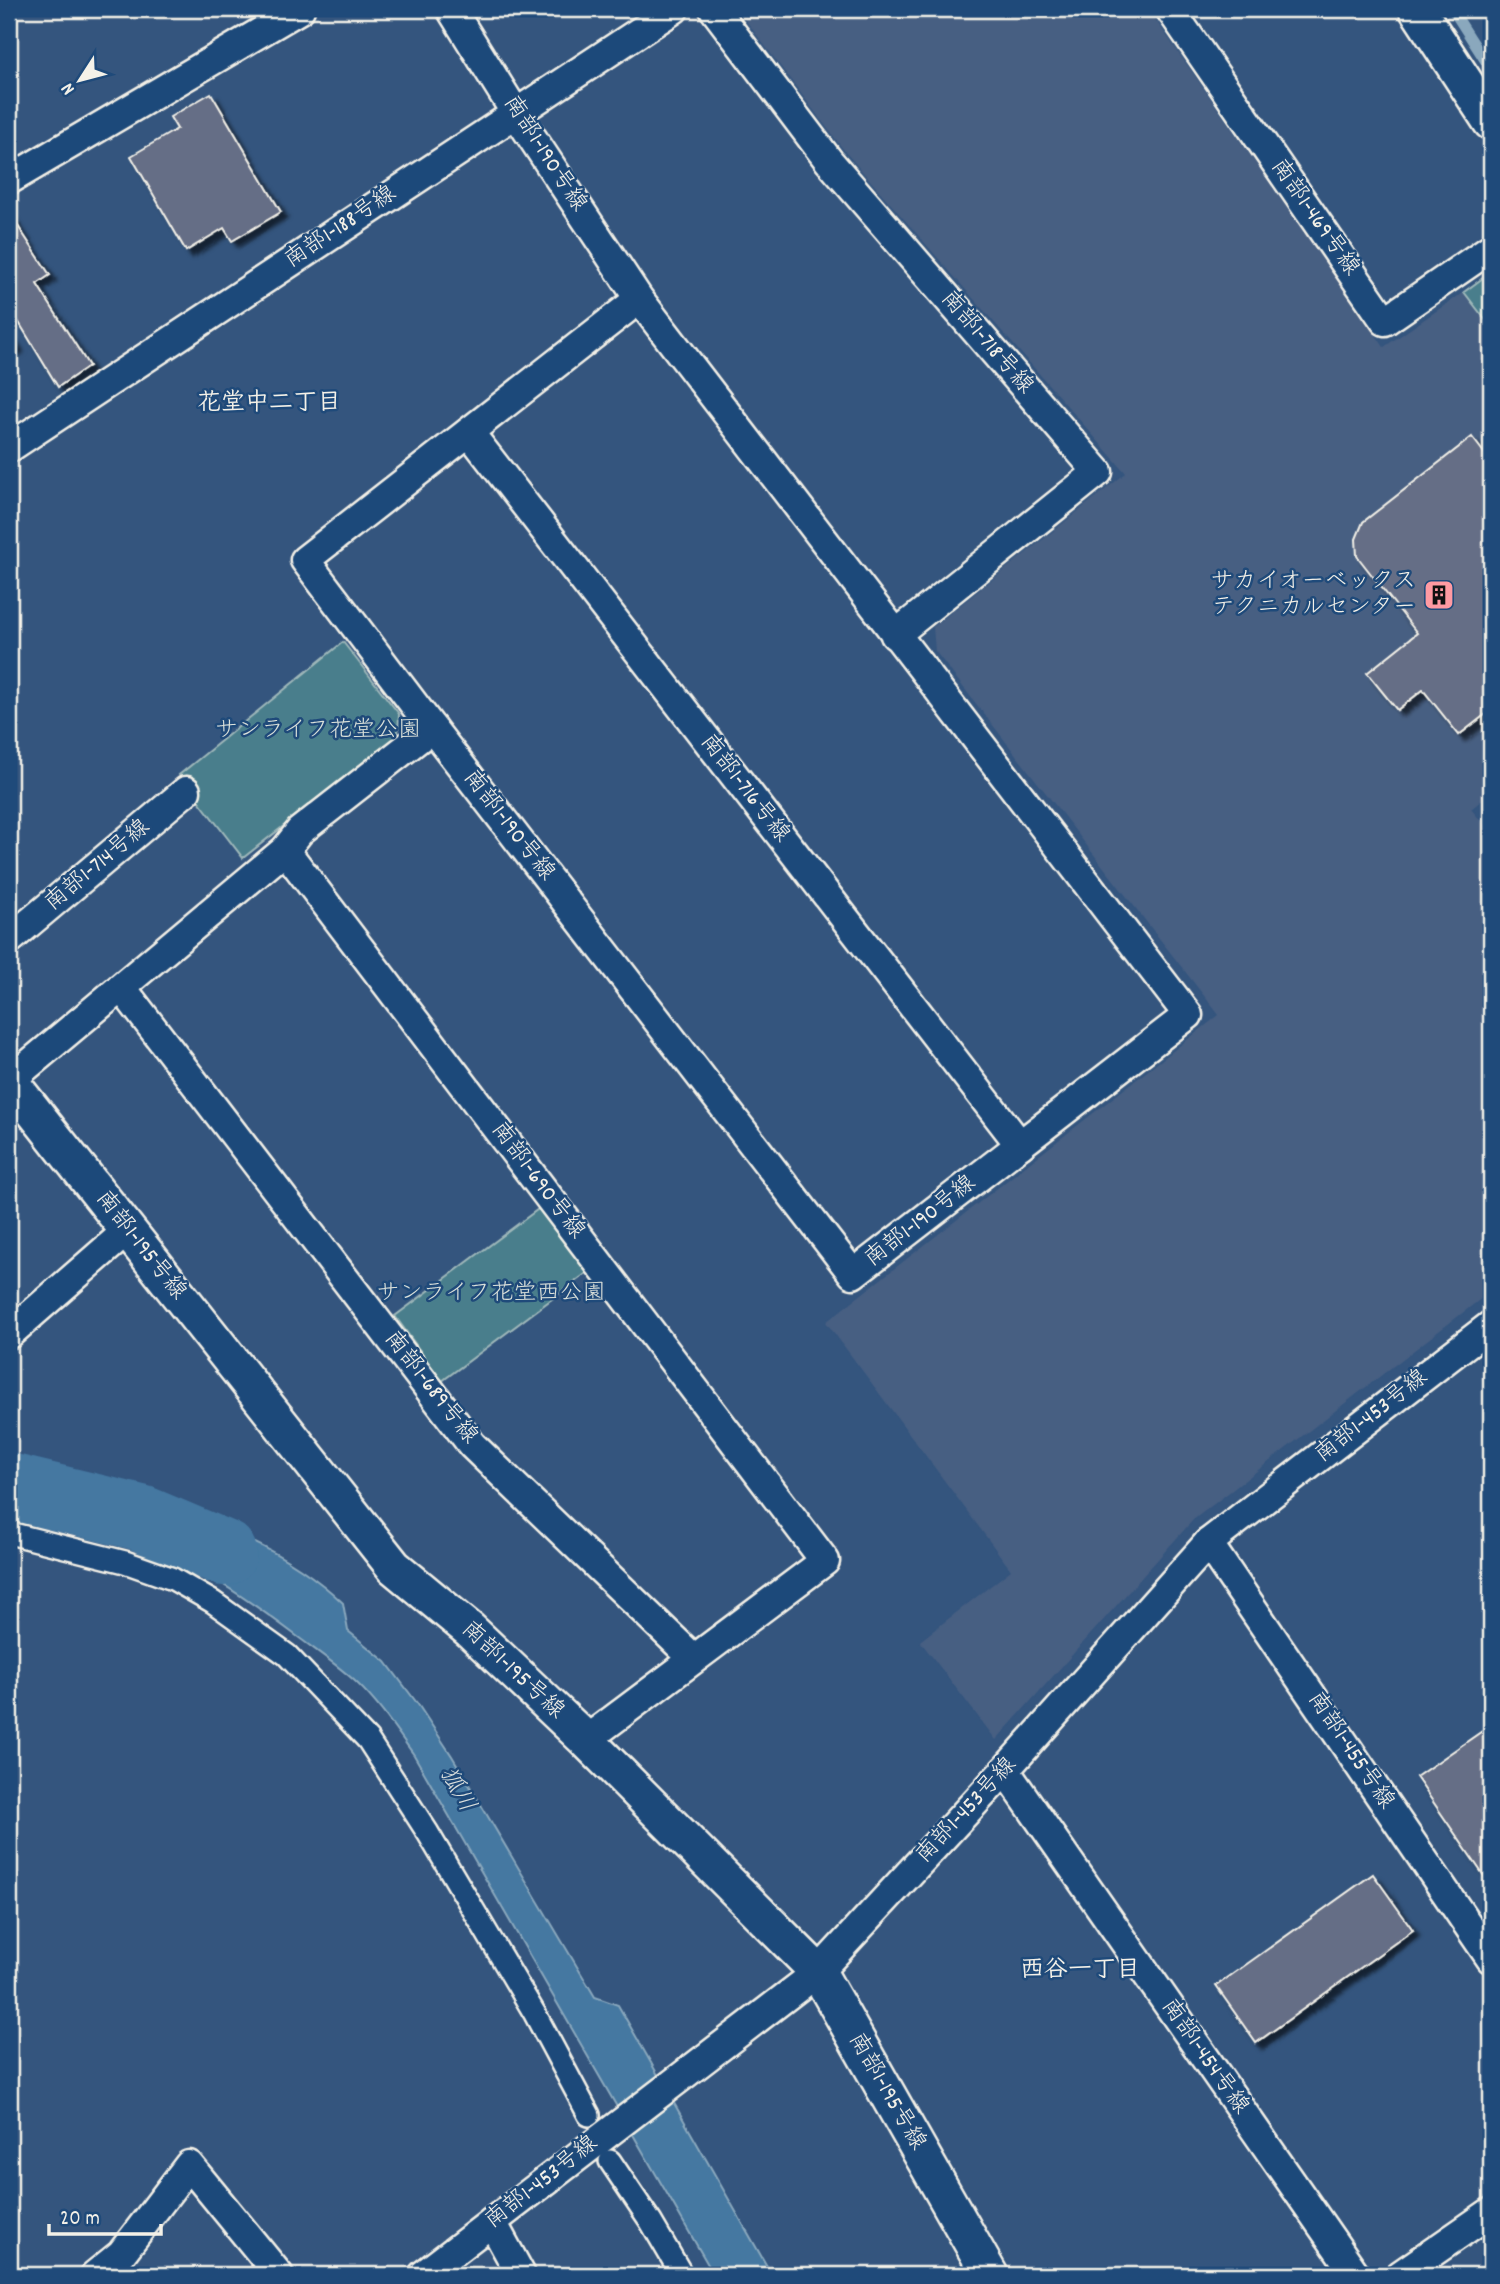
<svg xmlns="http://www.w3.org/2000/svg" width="1500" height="2284" viewBox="0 0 1500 2284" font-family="Dekko,'Klee One',sans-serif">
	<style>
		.built { fill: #475f82 }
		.green { fill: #4a7e8c; stroke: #9fb8ba; stroke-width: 2 }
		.water { fill: #4478a1; stroke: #8aa8bd; stroke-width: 2 }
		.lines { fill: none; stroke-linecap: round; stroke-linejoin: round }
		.stream { stroke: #8aa8bd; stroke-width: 10 }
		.river { stroke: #4478a1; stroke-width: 66 }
		.building { fill: #656e86; stroke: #f4f1e8; stroke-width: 2; filter: url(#shadow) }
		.pedestrian-casing { stroke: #f4f1e8; stroke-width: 26 }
		.minor-casing { stroke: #f4f1e8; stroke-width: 33 }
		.tertiary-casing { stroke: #f4f1e8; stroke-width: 40 }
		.pedestrian { stroke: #1f4a7a; stroke-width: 21 }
		.minor { stroke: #1f4a7a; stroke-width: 28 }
		.tertiary { stroke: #1f4a7a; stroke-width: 35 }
		.labels { text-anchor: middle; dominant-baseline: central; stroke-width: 5; stroke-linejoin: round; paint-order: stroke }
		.street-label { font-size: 23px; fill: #f4f1e8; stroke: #1f4a7a }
		.poi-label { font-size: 23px; fill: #f4f1e8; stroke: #1f4a7a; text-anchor: end }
		.park-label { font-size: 23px; fill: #dae0da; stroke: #1f4a7a }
		.neighbourhood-label { font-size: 24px; font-weight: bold; fill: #f4f1e8; stroke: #1f4a7a }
		.water-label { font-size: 24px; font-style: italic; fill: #dadfdd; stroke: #1f4a7a }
	</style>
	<defs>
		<filter id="shadow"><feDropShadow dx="6" dy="6" stdDeviation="2" flood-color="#0009"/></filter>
	</defs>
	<rect width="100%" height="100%" fill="#34557e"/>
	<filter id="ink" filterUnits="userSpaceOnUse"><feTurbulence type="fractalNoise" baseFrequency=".0143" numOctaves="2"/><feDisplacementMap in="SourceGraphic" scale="14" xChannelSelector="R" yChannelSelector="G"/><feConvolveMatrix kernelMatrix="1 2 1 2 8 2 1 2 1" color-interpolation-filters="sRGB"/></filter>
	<g filter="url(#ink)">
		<path class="built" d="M737,9H1148L1384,347L1464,292L1491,327V793L1471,809L1491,833V1291L1193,1520L996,1740L920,1641L1011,1570L826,1322L1219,1015L935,651L933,627L1126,473L846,153Z"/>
		<g class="green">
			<path d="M1491,272V327L1464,292Z"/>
			<path d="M343,642L399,714L398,736L243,858L179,775Z"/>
			<path d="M541,1207L588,1272L442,1381L395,1316Z"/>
		</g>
		<path class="water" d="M142,1500C215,1523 287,1549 343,1603L348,1631L386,1662L417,1703L452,1756L595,1997L618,2005L772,2275H714L414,1755C396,1730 379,1704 357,1683C339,1666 318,1652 298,1637C246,1598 198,1563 135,1545Z"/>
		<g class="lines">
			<path class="stream" d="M1452,9L1491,70"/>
			<path class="river" d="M9,1486L141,1518L224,1553"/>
		</g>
		<g class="building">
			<path d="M211,93L281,212L232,241L224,228L186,251L131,156L177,129L170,117Z"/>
			<path d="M10,214L50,275L37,284L89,366L58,387L9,306Z"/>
			<path d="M9,333L17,346L9,351Z"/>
			<path d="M1472,437L1491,462V710L1459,735L1423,690L1397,710L1367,673L1417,633L1357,556L1356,539L1363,522Z"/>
			<path d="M1491,1725V1886L1416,1777Z"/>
			<path d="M1373,1874L1413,1930L1256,2043L1216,1986Z"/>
		</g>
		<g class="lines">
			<g class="pedestrian-casing">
				<g id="pedestrian">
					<path d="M9,1533L125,1562L173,1579L213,1602L287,1655L368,1740L428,1833L535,2014L589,2115"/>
					<path d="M610,2161L651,2222L682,2275"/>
				</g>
			</g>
			<g class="minor-casing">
				<g id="minor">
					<path d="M451,9L515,112L639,299L1188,1015L853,1274L432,728L305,560L639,299"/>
					<path d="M714,9L829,161L1098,472L895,635"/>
					<path d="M1170,9L1385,321L1491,248"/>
					<path d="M9,180L300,9"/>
					<path d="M469,432L1020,1145"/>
					<path d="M9,448L674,9"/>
					<path d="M285,850L300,831L432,728"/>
					<path d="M9,940L186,791"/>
					<path d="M122,988L472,1445L693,1658"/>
					<path d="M9,1081L285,850L825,1561L586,1740"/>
					<path d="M9,1334L128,1230"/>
					<path d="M1208,1543L1491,1959"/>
					<path d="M1005,1770L1356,2275"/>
					<path d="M492,2222L521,2275"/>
					<path d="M95,2275L121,2254L189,2165L279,2275"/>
					<path d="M423,2275L818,1972L1005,1770L1208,1543L1491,1325"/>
					<path d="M1400,2275L1491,2212"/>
				</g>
			</g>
			<g class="tertiary-casing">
				<g id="tertiary">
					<path d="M1417,9L1491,122"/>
					<path d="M9,1080L394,1567L470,1630L586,1740L818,1972L990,2275"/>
				</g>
			</g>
			<use href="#pedestrian" class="pedestrian"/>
			<use href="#minor" class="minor"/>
			<use href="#tertiary" class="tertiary"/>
		</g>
	</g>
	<defs>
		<g id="building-square" transform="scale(1.575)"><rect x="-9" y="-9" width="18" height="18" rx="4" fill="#ff9aa2" stroke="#1f4a7a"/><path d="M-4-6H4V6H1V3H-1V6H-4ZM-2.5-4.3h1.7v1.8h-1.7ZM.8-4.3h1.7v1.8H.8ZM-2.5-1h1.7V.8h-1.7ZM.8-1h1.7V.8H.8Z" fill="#111"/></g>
	</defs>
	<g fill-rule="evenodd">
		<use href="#building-square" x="1439" y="595"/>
	</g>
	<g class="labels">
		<g class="street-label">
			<text transform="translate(544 154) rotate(57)">南部1-190号線</text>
			<text transform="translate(1314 218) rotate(55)">南部1-469号線</text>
			<text transform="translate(341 228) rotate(-34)">南部1-188号線</text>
			<text transform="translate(986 343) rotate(49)">南部1-718号線</text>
			<text transform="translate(744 789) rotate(52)">南部1-716号線</text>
			<text transform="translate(508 826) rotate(52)">南部1-190号線</text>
			<text transform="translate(98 866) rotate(-40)">南部1-714号線</text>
			<text transform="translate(537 1181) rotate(53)">南部1-690号線</text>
			<text transform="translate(921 1222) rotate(-38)">南部1-190号線</text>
			<text transform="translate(140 1246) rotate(52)">南部1-195号線</text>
			<text transform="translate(430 1388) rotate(52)">南部1-689号線</text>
			<text transform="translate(1372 1417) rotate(-38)">南部1-453号線</text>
			<text transform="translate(512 1671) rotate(43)">南部1-195号線</text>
			<text transform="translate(1350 1751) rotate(56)">南部1-455号線</text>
			<text transform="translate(967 1811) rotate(-47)">南部1-453号線</text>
			<text transform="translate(1204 2057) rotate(55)">南部1-454号線</text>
			<text transform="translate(886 2092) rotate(60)">南部1-195号線</text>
			<text transform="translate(542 2183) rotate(-38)">南部1-453号線</text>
		</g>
		<g class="poi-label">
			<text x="1416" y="582">サカイオーベックス<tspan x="1416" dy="26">テクニカルセンター</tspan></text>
		</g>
		<g class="park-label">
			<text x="318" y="731">サンライフ花堂公園</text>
			<text x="491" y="1294">サンライフ花堂西公園</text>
		</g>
		<g class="neighbourhood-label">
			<text x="269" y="404">花堂中二丁目</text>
			<text x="1080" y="1971">西谷一丁目</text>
		</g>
		<g class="water-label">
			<text transform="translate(456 1790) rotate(60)">狐川</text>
		</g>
	</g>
	<rect width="1500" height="2284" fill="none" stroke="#1f4a7a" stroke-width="35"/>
	<rect x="18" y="18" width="1465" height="2249" fill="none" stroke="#f4f1e8" stroke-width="2.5" filter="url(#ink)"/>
	<g transform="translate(80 80) rotate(234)" stroke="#1f4a7a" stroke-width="5" paint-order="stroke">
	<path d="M0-5L12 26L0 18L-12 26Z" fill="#f4f1e8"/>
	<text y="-10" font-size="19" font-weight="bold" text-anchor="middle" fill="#f4f1e8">N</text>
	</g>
	<path d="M49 2224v10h112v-10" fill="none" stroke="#f4f1e8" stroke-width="3.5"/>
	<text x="60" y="2224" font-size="21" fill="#f4f1e8" stroke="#1f4a7a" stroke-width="5" paint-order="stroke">20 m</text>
</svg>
